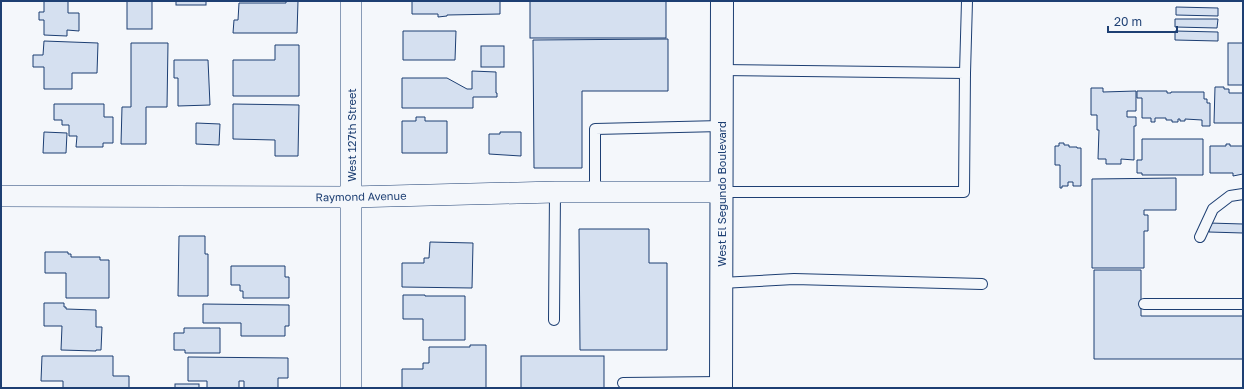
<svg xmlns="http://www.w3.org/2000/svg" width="1244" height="389" viewBox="0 0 1244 389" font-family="'Golos Text',sans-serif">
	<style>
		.building { fill: #d5e0f0; stroke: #1d3f73 }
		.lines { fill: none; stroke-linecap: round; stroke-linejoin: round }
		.service-casing { stroke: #1d3f73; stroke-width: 12 }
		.minor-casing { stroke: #1d3f73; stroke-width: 22 }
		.primary-casing { stroke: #1d3f73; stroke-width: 24 }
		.service { stroke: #f4f7fb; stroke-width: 10 }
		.minor { stroke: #f4f7fb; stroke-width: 21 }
		.primary { stroke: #f4f7fb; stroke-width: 22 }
		.labels { text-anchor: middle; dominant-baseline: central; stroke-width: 3; stroke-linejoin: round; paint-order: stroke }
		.street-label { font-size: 11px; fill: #1d3f73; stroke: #f4f7fb }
	</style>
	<rect width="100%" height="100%" fill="#f4f7fb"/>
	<g class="building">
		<path d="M44,1H68V13H79V31L67,30V36L44,35V20H39V12H44Z"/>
		<rect x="127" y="1" width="25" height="28"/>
		<rect x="176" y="1" width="30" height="4"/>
		<path d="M286,1H298L297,33H233L234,20H238L239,3H286Z"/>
		<path d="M412,1H500V14L447,15V16L438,17V14H412Z"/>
		<rect x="530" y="1" width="136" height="37"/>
		<path d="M1176,7L1218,8V16L1176,15Z"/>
		<path d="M1175,19H1218L1217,28L1175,27Z"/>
		<path d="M403,31H456L455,60H403Z"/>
		<path d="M1175,31L1218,32V41L1175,40Z"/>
		<path d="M668,39V91H582V168H534L533,40Z"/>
		<path d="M44,41L98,43L97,73H72V89H44V67H33V55H43Z"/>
		<path d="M131,43H168L167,107H146V144H121L122,107H131Z"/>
		<rect x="1228" y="43" width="15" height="42"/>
		<path d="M275,45H299V96H233V60H275Z"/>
		<rect x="481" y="46" width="23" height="21"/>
		<path d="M174,60H208L210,105L178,106V78H174Z"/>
		<path d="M472,71L496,72V93H497V97H473V108H402V78H447L467,89H472Z"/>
		<path d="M1215,87H1224V89H1229V93H1243V123H1214Z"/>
		<path d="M1091,88H1103V92L1136,91V111H1127V117H1136V126H1134V160L1121,159V164H1106V159H1098L1099,130H1097V115H1091Z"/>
		<path d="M1137,91H1167V93H1171V92H1204V99H1207V103H1210V126H1202V120L1185,119V121H1180V119H1178V122H1172V120H1166V118H1155V122H1151V118H1142V98H1137Z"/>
		<path d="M54,104H104V117H113V143H103V147H76L77,136H69V125H62V120H54Z"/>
		<path d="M233,104L299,105L298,156H275V140L233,139Z"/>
		<path d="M416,117H425V121H447V153H402V121H416Z"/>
		<path d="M196,123L220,124L219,145L196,144Z"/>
		<path d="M44,132L67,133L66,153H43Z"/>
		<path d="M500,132H521V156L489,154V134H500Z"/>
		<path d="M1142,139H1203V175H1142V173H1137V160H1142Z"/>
		<path d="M1059,143H1064V145H1069V147H1077V148H1081V186H1073V182H1068V186H1062V188H1060V165H1055V146H1059Z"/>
		<path d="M1226,144H1230V146H1243V174L1233,176V173H1210V146H1226Z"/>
		<path d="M1176,178V210H1144V215H1148V231H1144V268H1092V179Z"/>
		<path d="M1209,223L1243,224V233L1209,232Z"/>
		<path d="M579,229H649V263H667V350H580Z"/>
		<path d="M179,236H205V254H208V296H178Z"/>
		<path d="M430,242L473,243L472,288L402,287V263H424V258H429Z"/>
		<path d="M45,252H68V254H71V257H100V260H109V298H66V273H45Z"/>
		<path d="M231,266H285V277H289V298H243V291H240V285H231Z"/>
		<path d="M1094,270H1141V316H1243V359H1094Z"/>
		<path d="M403,295H425V296H465V340H423V319H403Z"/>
		<path d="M44,303H64V307H66V309L96,310V327H102L101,350H96V351L61,350L62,326H44Z"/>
		<path d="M203,304L289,305V326H285V336H241V323H203Z"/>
		<path d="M184,328H220V353H185V350H174V333H184Z"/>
		<path d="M470,345H486V388H402V369H423V363H429V347H470Z"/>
		<path d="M42,356H113V376H129V388H63V381H41Z"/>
		<rect x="521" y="356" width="83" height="32"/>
		<path d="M188,357L288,358V378H278V388H244V381H239V388H207V381H188Z"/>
		<rect x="175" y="384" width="24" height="4"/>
	</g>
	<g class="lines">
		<g class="service-casing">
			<g id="service">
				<path d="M965,73L967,1"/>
				<path d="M595,192V129L721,126"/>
				<path d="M721,192H964L965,73L722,70"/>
				<path d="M1200,237L1213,209L1230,196L1243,194"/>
				<path d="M721,283L794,279L982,284"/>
				<path d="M1144,304H1243"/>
				<path d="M554,320L555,192"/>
				<path d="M623,383L721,382"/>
			</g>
		</g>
		<g class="minor-casing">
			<g id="minor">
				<path d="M1,196L351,197L555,192H721"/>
				<path d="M351,388V1"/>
			</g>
		</g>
		<g class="primary-casing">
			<path id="primary" d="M721,388L722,1"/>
		</g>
		<use href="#service" class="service"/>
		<use href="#minor" class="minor"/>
		<use href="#primary" class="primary"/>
	</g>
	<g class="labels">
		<g class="street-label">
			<text transform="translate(351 135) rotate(-90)">West 127th Street</text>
			<text transform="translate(721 194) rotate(-90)">West El Segundo Boulevard</text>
			<text transform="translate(361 196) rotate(-1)">Raymond Avenue</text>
		</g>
	</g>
	<rect width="1244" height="389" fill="none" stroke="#1d3f73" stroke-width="4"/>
	<path d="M1108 26v6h69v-6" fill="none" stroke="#1d3f73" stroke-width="2"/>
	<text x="1114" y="26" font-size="12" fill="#1d3f73" stroke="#f4f7fb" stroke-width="3" paint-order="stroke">20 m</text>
</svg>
